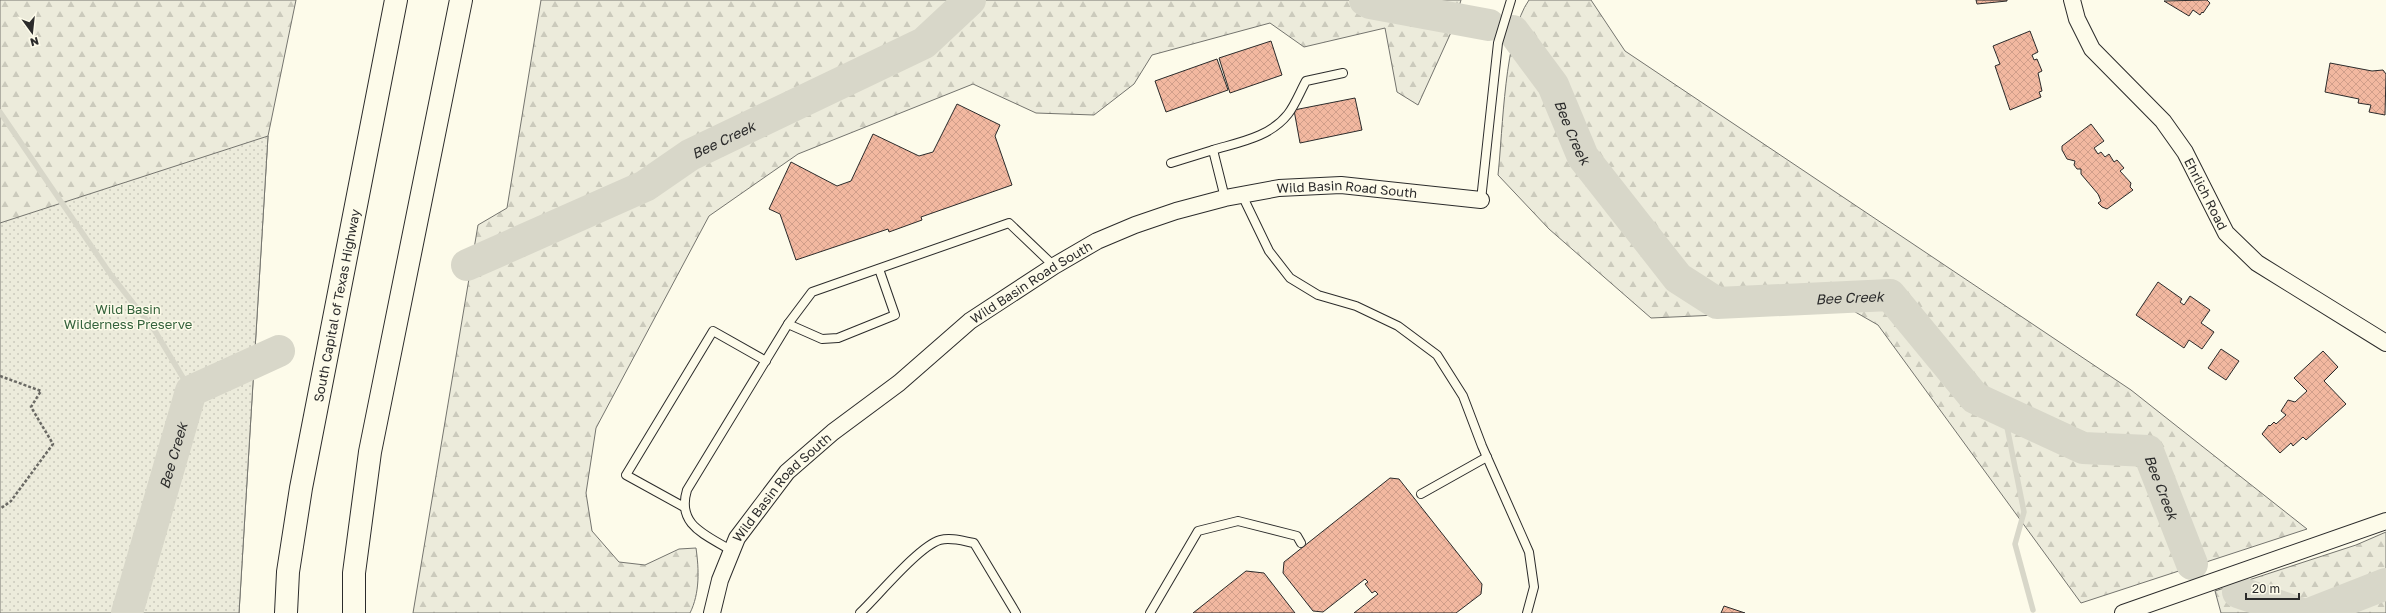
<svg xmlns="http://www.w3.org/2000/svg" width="2386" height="613" viewBox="0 0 2386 613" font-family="'Golos Text',sans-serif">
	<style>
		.forest { fill: url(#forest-firs); stroke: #74746e }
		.park { fill: url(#park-dots); stroke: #74746e }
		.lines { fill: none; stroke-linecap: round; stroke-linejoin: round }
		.stream { stroke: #d8d7c9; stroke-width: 5.5 }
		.river { stroke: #d8d7c9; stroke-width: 32 }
		.building { fill: url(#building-cross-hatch); stroke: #2b2b2b }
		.service-casing { stroke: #2b2b2b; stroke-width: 10 }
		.minor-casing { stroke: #2b2b2b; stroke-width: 18 }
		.trunk-casing { stroke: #2b2b2b; stroke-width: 24 }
		.path { stroke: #6a6964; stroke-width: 2.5; stroke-dasharray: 3 2; stroke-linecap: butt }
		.service { stroke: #fdfbea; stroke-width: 8 }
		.minor { stroke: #fdfbea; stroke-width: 16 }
		.trunk { stroke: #fdfbea; stroke-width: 22 }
		.labels { text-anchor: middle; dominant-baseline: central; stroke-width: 3; stroke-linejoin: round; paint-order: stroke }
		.street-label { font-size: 13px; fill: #2b2b2b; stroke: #fdfbea }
		.park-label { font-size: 13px; fill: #34623c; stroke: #fdfbea }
		.water-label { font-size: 14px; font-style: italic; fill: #2b2b2b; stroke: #fdfbea }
	</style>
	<defs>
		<pattern id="forest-firs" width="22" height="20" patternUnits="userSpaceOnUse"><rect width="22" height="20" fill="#ecebdb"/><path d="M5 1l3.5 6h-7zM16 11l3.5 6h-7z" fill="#cbcabc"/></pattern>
		<pattern id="park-dots" width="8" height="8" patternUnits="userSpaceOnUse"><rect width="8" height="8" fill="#ecebdb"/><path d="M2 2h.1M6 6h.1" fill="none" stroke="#cbcabc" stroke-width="1.8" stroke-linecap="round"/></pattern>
		<pattern id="building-cross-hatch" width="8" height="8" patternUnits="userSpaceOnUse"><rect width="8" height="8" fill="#f2b8a0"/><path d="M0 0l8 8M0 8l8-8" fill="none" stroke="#d09e8a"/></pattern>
	</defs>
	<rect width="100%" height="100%" fill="#fdfbea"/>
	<g class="forest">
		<path d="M0,0H296L268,136L239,613H0Z"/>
		<path d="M541,0H1461L1453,28L1418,105L1397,92L1385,28L1304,47L1270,23L1152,55L1134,84L1094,115L1036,113L973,84L798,154L709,216L596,428L586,493L592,531L619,562L645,565L679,549L696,548C699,569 700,593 690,613H413L478,225L507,208Z"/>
		<path d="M1529,0H1591L1625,51L2131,390L2307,529L2081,603L1878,325L1850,309L1651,318L1549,229L1498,175C1503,130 1504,35 1529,0Z"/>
		<path d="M2386,532V613H2221L2215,591L2356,545Z"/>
	</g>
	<path class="park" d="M268,136L239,613H0V223Z"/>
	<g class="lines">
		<g class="stream">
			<path d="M0,112L111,275L155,331L191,391"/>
			<path d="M2004,412L2024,512L2015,544L2033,610"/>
		</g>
		<g class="river">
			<path d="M1365,0L1370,3L1489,25"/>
			<path id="s1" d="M1513,31L1553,85L1583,157L1678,278L1717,303L1890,295L1975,398L2083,448L2148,451L2192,564"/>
			<path id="s2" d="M467,265L645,186L690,155L924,43L970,0"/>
			<path d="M2238,592L2299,613"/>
			<path id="s3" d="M127,613L191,391L279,351"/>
			<path d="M2312,613L2386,584"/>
		</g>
	</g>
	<g class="building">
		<path d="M1976,0H2007V1L1977,4Z"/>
		<path d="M2207,0L2210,3L2203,13L2202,12L2200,15L2193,10L2189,16L2164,1Z"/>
		<path d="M2030,31L2038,52L2032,55L2034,60L2037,59L2042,71L2038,73L2042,91L2039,92L2041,97L2010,110L1995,66L2000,64L1993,46Z"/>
		<path d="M1271,41L1282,75L1230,93L1219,58Z"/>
		<path d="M1217,59L1228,90L1166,112L1155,81Z"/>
		<path d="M2330,63L2372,71L2383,70L2386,74L2385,115L2369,112L2371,105L2358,103L2359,99L2325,92Z"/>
		<path d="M1355,98L1362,130L1300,143L1294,110Z"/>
		<path d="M957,104L1000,125L995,136L1012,185L921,217L922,220L889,232L888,229L796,260L780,214L769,209L791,162L837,186L851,181L873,134L919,156L933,152Z"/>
		<path d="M2091,124L2104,141L2094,148L2098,154L2101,152L2105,157L2109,154L2114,162L2117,160L2124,168L2120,171L2131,183L2130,187L2133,190L2107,209L2102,207L2098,203L2101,201L2098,194L2081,174V169H2077L2074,165L2075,161L2067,159L2062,150V146Z"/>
		<path d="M2158,282L2182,299L2180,302L2184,305L2190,296L2210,310L2201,323L2214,332L2202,349L2189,340L2184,348L2136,315Z"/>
		<path d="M2221,349L2239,361L2226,380L2208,368Z"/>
		<path d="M2323,351L2338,367L2324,381L2346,404L2306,440L2303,437L2293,446L2291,443L2280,453L2262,434L2269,425L2270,426L2274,422L2276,424L2286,415L2281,411L2288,400L2295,402L2307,391L2294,378Z"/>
		<path d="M1390,478L1399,479L1482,584L1481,594L1456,613H1354L1378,594L1375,591L1372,593L1365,584L1368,582L1365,579L1323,612L1313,611L1283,573L1284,562Z"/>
		<path d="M1246,571L1264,573L1295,613H1193Z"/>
		<path d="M1724,606L1745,613H1721Z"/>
	</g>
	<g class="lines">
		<g class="service-casing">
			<g id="service">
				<path d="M1213,150C1240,142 1270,137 1288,114C1295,105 1300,92 1306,81L1343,73"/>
				<path d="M1171,163L1213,150L1225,198"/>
				<path d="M1242,195L1269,251L1290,278L1318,295L1356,306L1398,326L1437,355L1463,396L1482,446L1529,552L1534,587L1527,613"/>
				<path d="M1481,200L1498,43L1511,0"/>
				<path d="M788,324L822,339L838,338L895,315L879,269"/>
				<path d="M1421,494L1487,457"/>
				<path d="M684,507L626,475L713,331L766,361"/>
				<path d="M732,551C707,535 676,526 687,490L788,324L812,292L1009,223L1054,266"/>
				<path d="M860,613C878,596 919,546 940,540C951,537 963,541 974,543L1016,613"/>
				<path d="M1150,613L1198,531L1238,521L1297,536L1301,543"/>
			</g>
		</g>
		<g class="minor-casing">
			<g id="minor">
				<path id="s4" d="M2072,0L2077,19L2092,49L2163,121L2185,152L2226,233L2257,263L2386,343"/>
				<path id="s5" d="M712,613L720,580L737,538L787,472L833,432L899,383L970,321L1054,266L1097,241L1135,225L1176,211L1225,198L1279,188L1341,185L1481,200"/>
				<path d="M2123,613L2386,521"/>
			</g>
		</g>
		<g class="trunk-casing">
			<g id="trunk">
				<path id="s6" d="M286,613L288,572L301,488L396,0"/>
				<path d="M354,613V573L370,452L461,0"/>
			</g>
		</g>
		<path class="path" d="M0,376L41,391L31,407L53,444L11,501L0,509"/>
		<use href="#service" class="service"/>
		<use href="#minor" class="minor"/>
		<use href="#trunk" class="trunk"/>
	</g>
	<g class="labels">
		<g class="street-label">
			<text stroke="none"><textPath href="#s5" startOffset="808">Wild Basin Road South</textPath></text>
			<text stroke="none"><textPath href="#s4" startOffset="239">Ehrlich Road</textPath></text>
			<text stroke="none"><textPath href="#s5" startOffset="472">Wild Basin Road South</textPath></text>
			<text stroke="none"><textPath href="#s6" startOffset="312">South Capital of Texas Highway</textPath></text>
			<text stroke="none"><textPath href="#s5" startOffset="147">Wild Basin Road South</textPath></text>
		</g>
		<g class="park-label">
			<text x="128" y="309">Wild Basin<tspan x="128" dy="15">Wilderness Preserve</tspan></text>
		</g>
		<g class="water-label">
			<text stroke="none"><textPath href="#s1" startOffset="118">Bee Creek</textPath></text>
			<text stroke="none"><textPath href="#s2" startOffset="286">Bee Creek</textPath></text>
			<text stroke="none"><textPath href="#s1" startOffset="478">Bee Creek</textPath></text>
			<text stroke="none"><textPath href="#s3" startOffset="164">Bee Creek</textPath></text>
			<text stroke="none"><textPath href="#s1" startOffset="875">Bee Creek</textPath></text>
		</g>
	</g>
	<g transform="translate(32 32) rotate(165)" stroke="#fdfbea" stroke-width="3" paint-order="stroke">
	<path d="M0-3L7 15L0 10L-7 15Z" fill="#2b2b2b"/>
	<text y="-6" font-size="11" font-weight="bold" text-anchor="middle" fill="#2b2b2b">N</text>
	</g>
	<path d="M2246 593v6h53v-6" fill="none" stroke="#2b2b2b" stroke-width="2"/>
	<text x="2252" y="593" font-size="12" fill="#2b2b2b" stroke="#fdfbea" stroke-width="3" paint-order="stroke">20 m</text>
</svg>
